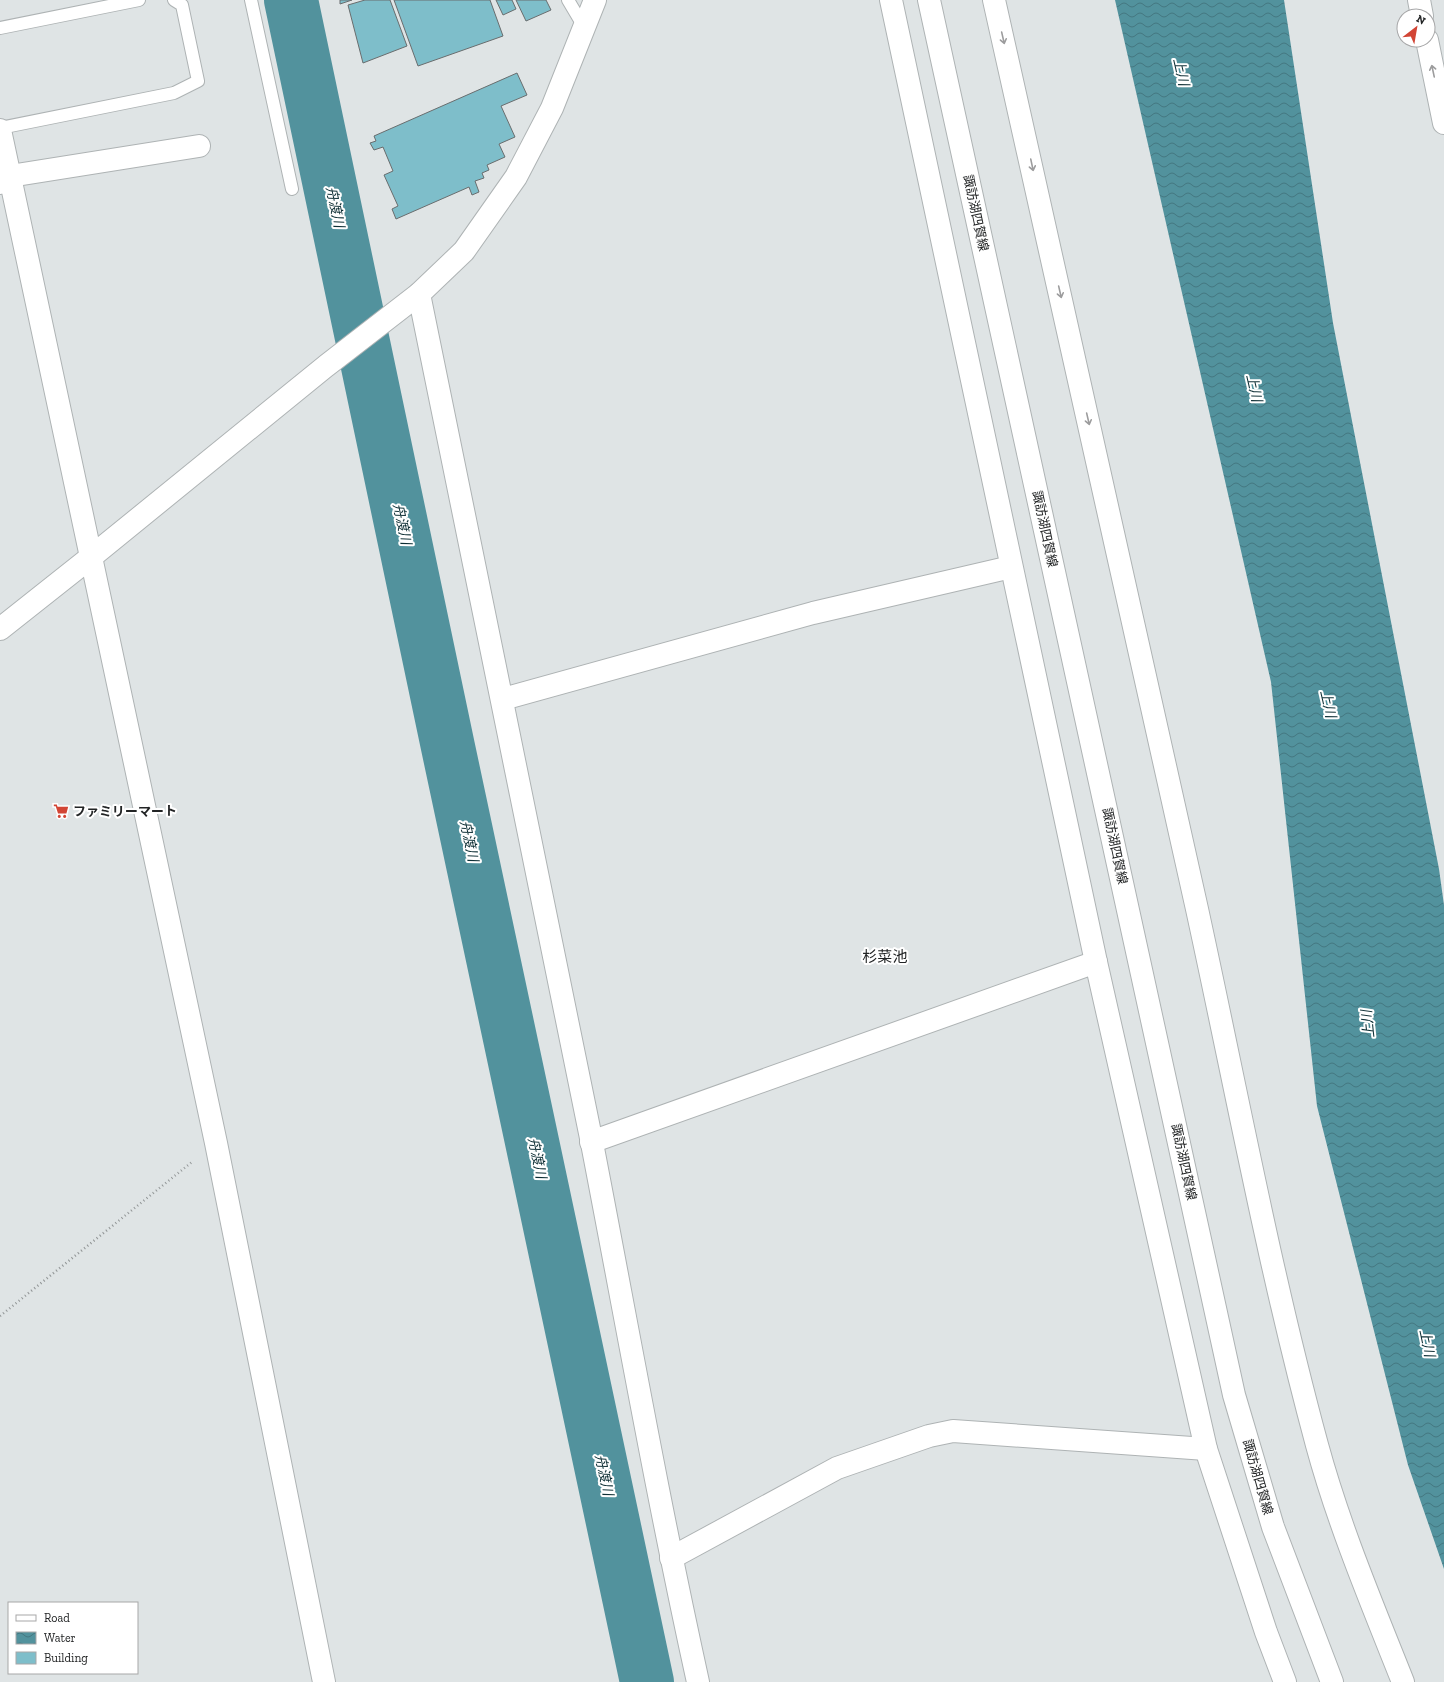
<svg xmlns="http://www.w3.org/2000/svg" width="1444" height="1682" viewBox="0 0 1444 1682" font-family="'Zilla Slab','Noto Sans JP',serif">
	<style>
		.water { fill: url(#water-waves) }
		.lines { fill: none; stroke-linecap: round; stroke-linejoin: round }
		.river { stroke: #52929d; stroke-width: 54 }
		.building { fill: #7ebeca; stroke: #696d6e }
		.service-casing { stroke: #aeb3b4; stroke-width: 14 }
		.minor-casing { stroke: #aeb3b4; stroke-width: 24 }
		.tertiary-casing { stroke: #aeb3b4; stroke-width: 24 }
		.secondary-casing { stroke: #aeb3b4; stroke-width: 24 }
		.path { stroke: #929697; stroke-width: 2.5; stroke-dasharray: 1 3; stroke-linecap: butt }
		.service { stroke: #fff; stroke-width: 12 }
		.minor { stroke: #fff; stroke-width: 22 }
		.tertiary { stroke: #fff; stroke-width: 22 }
		.secondary { stroke: #fff; stroke-width: 22 }
		.oneway { stroke: #9c9c9d }
		.labels { text-anchor: middle; dominant-baseline: central; stroke-width: 4; stroke-linejoin: round; paint-order: stroke }
		.street-label { font-size: 13px; fill: #222425; stroke: #fff }
		.poi-label { font-size: 13px; font-weight: bold; fill: #222425; stroke: #fff; text-anchor: start }
		.water-label { font-size: 14px; font-style: italic; fill: #0d2e34; stroke: #fff }
		.quarter-label { font-size: 15px; fill: #222425; stroke: #fff }
	</style>
	<defs>
		<pattern id="water-waves" width="16" height="10" patternUnits="userSpaceOnUse"><rect width="16" height="10" fill="#52929d"/><path d="M0 5q4-4 8 0t8 0" fill="none" stroke="#447780"/></pattern>
	</defs>
	<rect width="100%" height="100%" fill="#dfe4e5"/>
	<path class="water" d="M1115,0H1284L1333,323L1439,869L1444,905V1569L1408,1465L1317,1106L1271,682Z"/>
	<g class="lines">
		<path class="river" d="M291,0L448,747L647,1682"/>
	</g>
	<g class="building">
		<path d="M340,0H352L340,4Z"/>
		<path d="M365,0H390L407,46L363,63L348,5Z"/>
		<path d="M394,0H490L503,36L418,66Z"/>
		<path d="M496,0H512L516,9L503,15Z"/>
		<path d="M516,0H546L551,10L526,21Z"/>
		<path d="M517,73L527,95L501,106L515,137L499,144L505,157L487,165L489,170L482,173L484,178L475,181L479,192L472,195L469,187L396,219L392,209L398,206L384,175L393,171L383,147L374,150L370,143L376,141L374,136Z"/>
	</g>
	<g class="lines">
		<g class="service-casing">
			<g id="service">
				<path d="M251,0L292,189"/>
				<path d="M568,0L584,27"/>
				<path d="M0,28L139,0"/>
				<path d="M0,128L174,93L198,81L182,5L174,0"/>
			</g>
		</g>
		<g class="minor-casing">
			<g id="minor">
				<path d="M891,0L1096,962L1206,1449L1266,1632L1285,1682"/>
				<path d="M994,0C1063,303 1131,606 1197,909C1236,1088 1269,1268 1317,1445C1339,1526 1372,1604 1403,1682"/>
				<path d="M1419,0L1422,16"/>
				<path d="M1427,40L1444,123"/>
				<path d="M0,130L91,557"/>
				<path d="M0,183L10,176L199,146"/>
				<path d="M419,294C477,575 535,856 591,1138C626,1319 658,1501 698,1682"/>
				<path d="M503,699L813,613L1011,567"/>
				<path d="M591,1142L1096,962"/>
				<path d="M671,1558L837,1468L929,1436L953,1431L1206,1449"/>
			</g>
		</g>
		<g class="tertiary-casing">
			<g id="tertiary">
				<path d="M91,557L216,1143L324,1682"/>
				<path d="M0,629L91,557L326,366L419,294L464,251L516,177L552,108L595,0"/>
			</g>
		</g>
		<g class="secondary-casing">
			<path id="secondary" d="M929,0L1234,1395L1273,1527L1332,1682"/>
		</g>
		<path class="path" d="M0,1316L192,1162"/>
		<use href="#service" class="service"/>
		<use href="#minor" class="minor"/>
		<use href="#tertiary" class="tertiary"/>
		<use href="#secondary" class="secondary"/>
	</g>
	<defs><path id="oneway-shaft" d="M-6 0H5M1.5-3L5.5 0L1.5 3" fill="none" stroke-width="1.6" stroke-linecap="round" stroke-linejoin="round"/></defs>
	<g class="oneway">
		<use href="#oneway-shaft" transform="translate(1003 38) rotate(77)"/>
		<use href="#oneway-shaft" transform="translate(1433 71) rotate(-102)"/>
		<use href="#oneway-shaft" transform="translate(1032 165) rotate(78)"/>
		<use href="#oneway-shaft" transform="translate(1060 292) rotate(77)"/>
		<use href="#oneway-shaft" transform="translate(1088 419) rotate(77)"/>
	</g>
	<defs>
		<g id="supermarket-bare" transform="scale(1.2)"><path d="M-6-5.5h2.5l.6 2H6L4.5 2H-2.5L-4.4-4H-6ZM-1.5 3.2a1.3 1.3 0 1 0 .1 0ZM3 3.2a1.3 1.3 0 1 0 .1 0Z" fill="#d24535" stroke="#fff" stroke-width="2.5" paint-order="stroke"/></g>
	</defs>
	<g fill-rule="evenodd">
		<use href="#supermarket-bare" x="61" y="811"/>
	</g>
	<g class="labels">
		<g class="street-label">
			<text transform="translate(976 213) rotate(78)">諏訪湖四賀線</text>
			<text transform="translate(1045 529) rotate(78)">諏訪湖四賀線</text>
			<text transform="translate(1115 846) rotate(78)">諏訪湖四賀線</text>
			<text transform="translate(1184 1162) rotate(78)">諏訪湖四賀線</text>
			<text transform="translate(1258 1477) rotate(74)">諏訪湖四賀線</text>
		</g>
		<g class="poi-label">
			<text x="73" y="811">ファミリーマート</text>
		</g>
		<g class="water-label">
			<text transform="translate(1181 72) rotate(77)">上川</text>
			<text transform="translate(335 207) rotate(78)">舟渡川</text>
			<text transform="translate(1254 388) rotate(77)">上川</text>
			<text transform="translate(402 524) rotate(78)">舟渡川</text>
			<text transform="translate(1328 704) rotate(77)">上川</text>
			<text transform="translate(469 841) rotate(78)">舟渡川</text>
			<text transform="translate(1368 1024) rotate(-96)">上川</text>
			<text transform="translate(537 1158) rotate(78)">舟渡川</text>
			<text transform="translate(1427 1343) rotate(78)">上川</text>
			<text transform="translate(604 1475) rotate(78)">舟渡川</text>
		</g>
		<g class="quarter-label">
			<text x="885" y="957">杉菜池</text>
		</g>
	</g>
	<rect x="8" y="1602" width="130" height="72" fill="#ffffff" stroke="#a7a7a8"/>
	<rect x="16" y="1615" width="20" height="6" fill="#ffffff" stroke="#a7a7a8"/>
	<text x="44" y="1622" font-size="12" fill="#222425">Road</text>
	<rect x="16" y="1632" width="20" height="12" fill="url(#water-waves)" stroke="#a7a7a8"/>
	<text x="44" y="1642" font-size="12" fill="#222425">Water</text>
	<rect x="16" y="1652" width="20" height="12" fill="#7ebeca" stroke="#a7a7a8"/>
	<text x="44" y="1662" font-size="12" fill="#222425">Building</text>
	<g transform="translate(1416 28) rotate(31)"><circle r="19" fill="#ffffff" stroke="#a7a7a8"/>
	<path d="M0-3L7 15L0 10L-7 15Z" fill="#d24535"/>
	<text y="-6" font-size="11" font-weight="bold" text-anchor="middle" fill="#222425">N</text>
	</g>
</svg>
